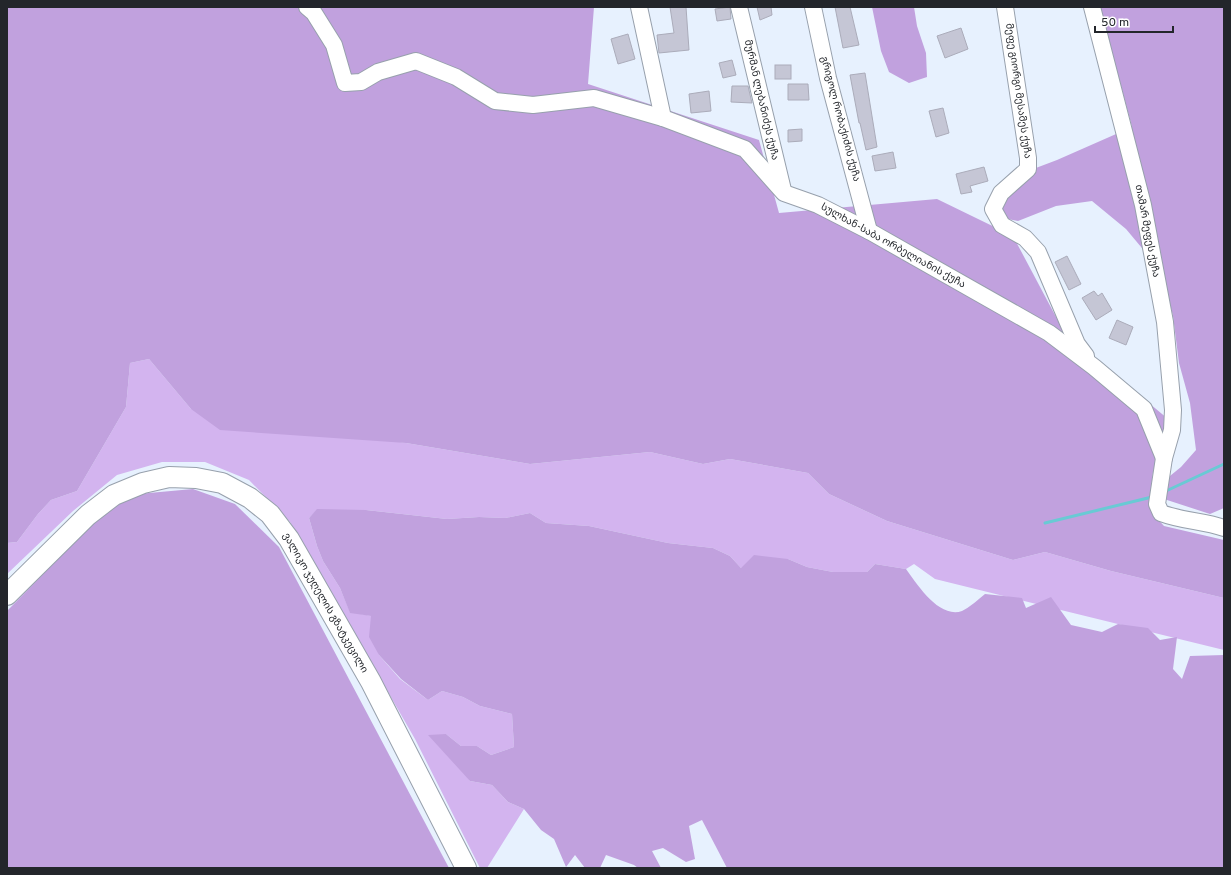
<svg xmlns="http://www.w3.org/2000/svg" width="1231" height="875" viewBox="0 0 1231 875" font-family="Overpass,'Noto Sans Georgian',sans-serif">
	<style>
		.green { fill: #d3b4ef }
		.forest { fill: #c1a1de }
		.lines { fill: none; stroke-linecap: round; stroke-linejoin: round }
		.stream { stroke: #69cad4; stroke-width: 3 }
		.building { fill: #c5c6d5; stroke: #abacba }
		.minor-casing { stroke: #97a0ac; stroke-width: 18 }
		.major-casing { stroke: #97a0ac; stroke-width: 22 }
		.minor { stroke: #fff; stroke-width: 16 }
		.major { stroke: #fff; stroke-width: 20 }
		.labels { text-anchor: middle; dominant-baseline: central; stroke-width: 3.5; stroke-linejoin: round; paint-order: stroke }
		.street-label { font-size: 10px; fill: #23262b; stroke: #fff }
	</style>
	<rect width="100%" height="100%" fill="#e7f1fe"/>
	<path class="green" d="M149,359L191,409L406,443L530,464L650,452L703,464L730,459L808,473L829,494L887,521L1013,560L1045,552L1111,571L1224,598V650L935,579L914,564L906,569L875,564L867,572H833L807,567L788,559L741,568L730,556L713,548L668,543L589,526L546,523L530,513L505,518L479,517L447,519L366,510H317L309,518L317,546L323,561L340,588L350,612L372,616L379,655L400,679L428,700L442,691L463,697L480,706L512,714L514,747L491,755L477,746H461L446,734L470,781L492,785L508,802L524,809L487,868H480L415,739L290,522L249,480L205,462H162L117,475L73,511L7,574V543L17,542L38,514L51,500L77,491L126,407L130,363Z"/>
	<g class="forest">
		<path d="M7,7H594L588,84L759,140L779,213L937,199L1013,236L1064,332L1168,419L1153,472L1151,489L1154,515L1164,526L1224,540V598L1111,571L1045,552L1013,560L887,521L829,494L808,473L730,459L703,464L650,452L530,464L406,443L220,430L191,409L149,359L130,363L126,407L77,491L51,500L38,514L17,542L7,543Z"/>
		<path d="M872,7H914L917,26L926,53L927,77L909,83L889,72L881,51Z"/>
		<path d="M1100,7H1224V508L1210,514L1164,499L1165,480L1181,467L1196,450L1190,403L1179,363L1173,316L1162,272L1126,229L1092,201L1056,206L1018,221L992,216L1004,180L1057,160L1132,127Z"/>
		<path d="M193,489L235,504L279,547L449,868H7V611L105,511L138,494Z"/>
		<path d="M317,509L366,510L447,519L479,517L505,518L530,513L546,523L589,526L668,543L713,548L730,556L741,568L754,555L788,559L807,567L833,572H867L875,564L906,569C917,584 939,619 962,611C969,608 979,599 985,594L1022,598L1026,608L1051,597L1071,625L1102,632L1118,624L1148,628L1160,640L1177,637L1173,669L1182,679L1190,656L1224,655V868H727L702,820L689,826L695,859L686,862L663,848L652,851L661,868H638L634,865L606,855L600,868H585L575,855L566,867L554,839L541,830L524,809L508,802L492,785L470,781L428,735L446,734L461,746H477L491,755L514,747L512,714L480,706L463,697L442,691L428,700L401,679L379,655L369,637L371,616L350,613L340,588L323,561L317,546L309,518Z"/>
	</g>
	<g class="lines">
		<g class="stream">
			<path d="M1166,491L1224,464"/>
			<path d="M1045,523L1152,497"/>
		</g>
	</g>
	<g class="building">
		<path d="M670,7H686L689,50L659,53L657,35L674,33Z"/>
		<path d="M730,7L731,19L717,21L715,9Z"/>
		<path d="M757,7H771L772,15L760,20Z"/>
		<path d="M835,7H850L859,45L843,48Z"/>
		<path d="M961,28L968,49L945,58L937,36Z"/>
		<path d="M628,34L635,59L618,64L611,39Z"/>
		<path d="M732,60L736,75L723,78L719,63Z"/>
		<rect x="775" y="65" width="16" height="14"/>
		<path d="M865,73L877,147L866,150L860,123H859L850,75Z"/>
		<path d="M788,84H808L809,100H788Z"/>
		<path d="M732,86H748L752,103L731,102Z"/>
		<path d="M709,91L711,111L691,113L689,94Z"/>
		<path d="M943,108L949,133L936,137L929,111Z"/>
		<path d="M802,129V141L788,142V130Z"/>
		<path d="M893,152L896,168L875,171L872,156Z"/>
		<path d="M984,167L988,181L970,186L972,192L961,194L956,174Z"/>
		<path d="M1067,256L1081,284L1069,290L1055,262Z"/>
		<path d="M1094,291L1098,296L1102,293L1112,310L1096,320L1082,298Z"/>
		<path d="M1117,320L1133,327L1126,345L1109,338Z"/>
	</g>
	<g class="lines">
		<g class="minor-casing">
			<g id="minor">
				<path d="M307,7L314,13L334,45L345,83L361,82L378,72L416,61L456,77L495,101L533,105L594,98L663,118L745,149L784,193L818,205L869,231L1049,333L1094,367L1144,409L1164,458"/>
				<path d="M639,7L663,118"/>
				<path d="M739,7L783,190"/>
				<path d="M813,7L828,78L869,231"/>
				<path d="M1005,7L1028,158V169L1001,193L993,209L1002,225L1025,238L1038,252L1077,344L1086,356"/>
				<path d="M1092,7L1143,205L1165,322L1173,410L1172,430L1164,458L1157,504L1161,513C1182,521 1204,521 1224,528"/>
			</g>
		</g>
		<g class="major-casing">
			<path id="major" d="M7,595L88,515L114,495L143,483L169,477L196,478L222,483L250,498L270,514L289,539L371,682L466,868"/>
		</g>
		<use href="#minor" class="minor"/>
		<use href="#major" class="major"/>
	</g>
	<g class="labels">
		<g class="street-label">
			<text transform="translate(1018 91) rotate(82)">მეფე გიორგი მესამეს ქუჩა</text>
			<text transform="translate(761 100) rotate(77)">მურმან ლებანიძეს ქუჩა</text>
			<text transform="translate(840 119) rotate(75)">გრიგოლ რობაქიძის ქუჩა</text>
			<text transform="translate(1147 231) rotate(79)">თამარ მეფეს ქუჩა</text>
			<text transform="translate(893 246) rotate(29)">სულხან-საბა ორბელიანის ქუჩა</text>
			<text transform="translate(325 603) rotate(60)">ვალიკო ჯუღელის გზატკეცილი</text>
		</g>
	</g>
	<rect width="1231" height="875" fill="none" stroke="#23262b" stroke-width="16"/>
	<path d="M1095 26v6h78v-6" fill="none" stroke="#23262b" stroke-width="2"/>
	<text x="1101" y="26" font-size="12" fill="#23262b" stroke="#ffffff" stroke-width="3" paint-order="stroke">50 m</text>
</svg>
